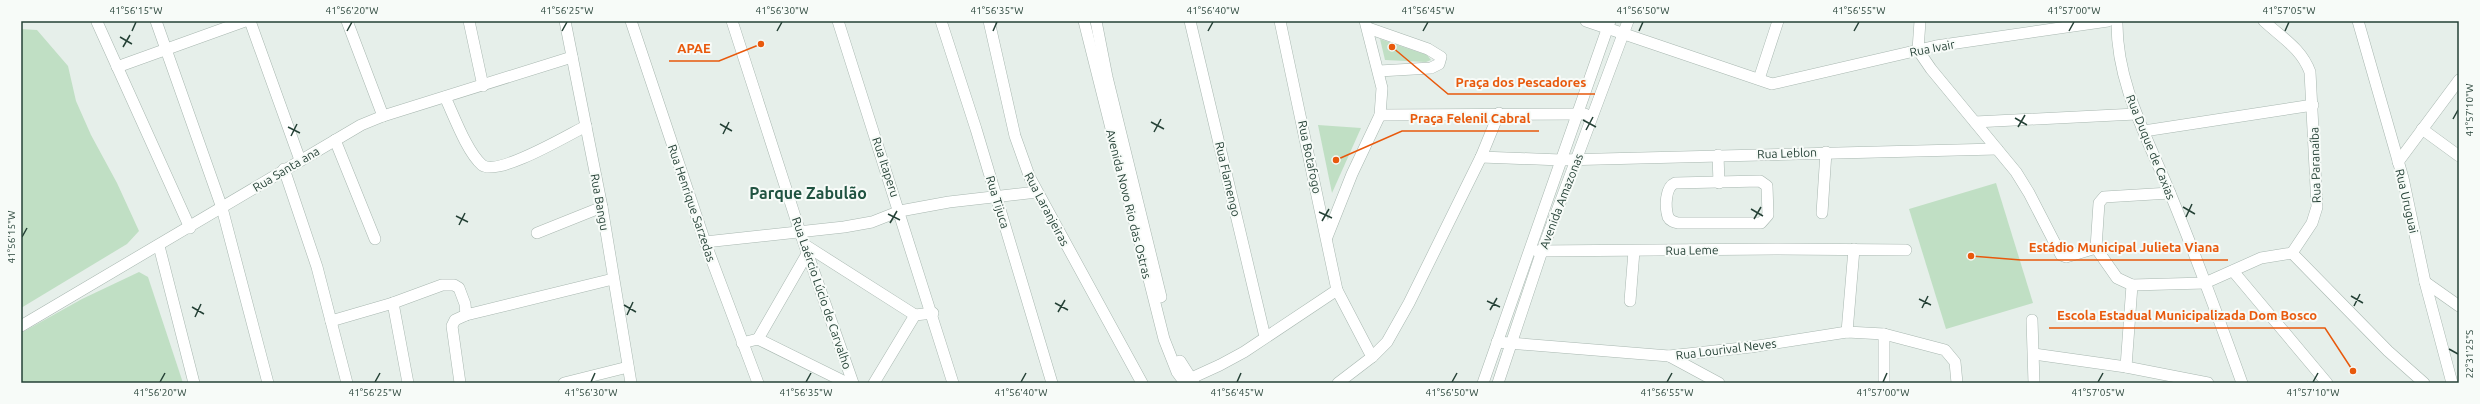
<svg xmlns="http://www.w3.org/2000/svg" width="2480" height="404" viewBox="0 0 2480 404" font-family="Ubuntu,sans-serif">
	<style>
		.green { fill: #c0dfc4 }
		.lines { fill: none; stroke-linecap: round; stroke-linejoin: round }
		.minor-casing { stroke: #a8b7b0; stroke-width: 12 }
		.minor { stroke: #fff; stroke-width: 11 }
		.ticks { fill: none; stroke: #254136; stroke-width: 1.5 }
		.labels { text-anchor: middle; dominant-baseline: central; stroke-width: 4; stroke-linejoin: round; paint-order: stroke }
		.street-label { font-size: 12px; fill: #254136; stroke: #f7fbf8 }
		.district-label { font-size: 16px; font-weight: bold; fill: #205341; stroke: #f7fbf8 }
		.leader { fill: none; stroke: #e8590c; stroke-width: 1.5 }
		.callout-dot { fill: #e8590c; stroke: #f7fbf8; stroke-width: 1.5 }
		.callout-label { font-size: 13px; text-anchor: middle; font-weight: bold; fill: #e8590c; stroke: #f7fbf8; stroke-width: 4; stroke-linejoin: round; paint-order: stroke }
		.neatline { fill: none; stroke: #254136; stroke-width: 1.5 }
		.ticks-label { font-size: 10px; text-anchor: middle; fill: #254136 }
	</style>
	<rect width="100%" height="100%" fill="#e6efea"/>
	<g class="green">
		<path d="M21,29L37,30L68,66L76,101L91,135L117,183L139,231L127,244L21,308Z"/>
		<path d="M1380,39L1427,55L1431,60L1426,62L1385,60Z"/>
		<path d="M1318,125L1361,128L1332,193Z"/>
		<path d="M1996,183L2033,303L1946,329L1909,209Z"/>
		<path d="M139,272L148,277L183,383H21V333L82,299Z"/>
	</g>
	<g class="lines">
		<g class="minor-casing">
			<g id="minor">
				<path d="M156,21L222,208L268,383"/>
				<path d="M250,21L300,160"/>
				<path d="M347,21L383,116"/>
				<path d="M469,21L483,86"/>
				<path d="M565,21L602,207L631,383"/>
				<path d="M631,21L705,242L758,383"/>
				<path d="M732,21L800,232L853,383"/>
				<path d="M838,21L953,383"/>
				<path d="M941,21L976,129L1052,383"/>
				<path d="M989,21L1015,136L1030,178L1142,383"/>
				<path d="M1084,21L1164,339L1177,372L1185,383"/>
				<path d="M1096,21L1107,77L1161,297"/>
				<path d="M1190,21L1265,337"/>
				<path d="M1280,21L1337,290L1372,357"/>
				<path d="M1586,21L1772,84L1936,46L2108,21"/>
				<path d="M1920,21L1918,50L1931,69L2016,172L2029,193L2061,255L2066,257L2096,248"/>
				<path d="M2117,21C2116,82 2147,137 2170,193C2196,256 2219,319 2242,383"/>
				<path d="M2358,21L2403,178L2425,282L2452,383"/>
				<path d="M97,22L190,228"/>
				<path d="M1368,28L1428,49L1441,57L1439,64L1431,68L1379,71"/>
				<path d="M117,67L245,21"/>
				<path d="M1759,79L1778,21"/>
				<path d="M445,97C454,116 467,152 482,165C498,177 568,135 586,126"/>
				<path d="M1380,115L1585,114"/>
				<path d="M1975,122L2136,114"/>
				<path d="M2422,129L2459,156"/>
				<path d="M2144,131L2313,105"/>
				<path d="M335,140L375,239"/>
				<path d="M1718,155L1719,183"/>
				<path d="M1481,157L1561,160L1997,149"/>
				<path d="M2398,162L2459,80"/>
				<path d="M284,169L317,267L347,383"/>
				<path d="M1760,181L1767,186L1768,215L1761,223H1678C1674,222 1670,221 1668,217C1665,207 1665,187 1675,183Z"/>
				<path d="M1822,213L1826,152"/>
				<path d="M537,233L602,207"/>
				<path d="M1327,237L1352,174L1380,115L1382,88L1365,21"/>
				<path d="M705,242L844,227L872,222L900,211L949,202L1037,192"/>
				<path d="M805,245L915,315L933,313"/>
				<path d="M159,246L194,383"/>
				<path d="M1537,251L1776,249L1906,250"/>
				<path d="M2292,253L2388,351L2424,383"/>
				<path d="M2233,271L2327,383"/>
				<path d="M2425,282L2459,306"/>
				<path d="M2132,285L2205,283L2261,258L2292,253L2312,223L2317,207L2310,72C2301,48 2282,38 2264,21"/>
				<path d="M1630,301L1634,251"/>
				<path d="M393,303L408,383"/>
				<path d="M2032,320L2034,383"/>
				<path d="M331,321L393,303L442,285H454L459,288L465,304L466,315L613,279"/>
				<path d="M21,326L361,125L383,116L572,57"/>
				<path d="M1847,332L1854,249"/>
				<path d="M1884,334V383"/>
				<path d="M758,339L807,254"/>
				<path d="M1497,342L1669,356L1751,347L1847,332L1884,334L1945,350L1955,362L1957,383"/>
				<path d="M742,343L758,339L847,383"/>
				<path d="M2034,354L2126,367L2208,383"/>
				<path d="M1669,356L1719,383"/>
				<path d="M1180,361L1194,383"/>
				<path d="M2126,367L2132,285L2117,278L2096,248L2099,203L2104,197L2170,193"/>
				<path d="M1185,381L1220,365L1244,352L1337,290"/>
				<path d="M460,383L452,326L455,320L466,315"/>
				<path d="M564,383L628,367"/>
				<path d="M874,383L915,315"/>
				<path d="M1338,383L1372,357L1387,342L1409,303L1481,157L1499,113"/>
				<path d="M1483,383L1610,21"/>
				<path d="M1498,383L1542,251L1628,21"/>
			</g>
		</g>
		<use href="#minor" class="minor"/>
	</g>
	<path class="ticks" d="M132,31L136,22M347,31L352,22M562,31L567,22M777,31L782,22M993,31L997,22M1208,31L1213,22M1423,31L1428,22M1639,31L1643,22M1854,31L1859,22M2069,31L2074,22M2285,31L2289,22M120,37L132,44M123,47L130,35M2015,118L2027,125M2453,119L2458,110M1583,120L1596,127M1151,122L1164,129M720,124L732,131M288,127L300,133M2018,127L2025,115M1586,130L1593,117M1154,132L1161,119M723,134L729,122M291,136L297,124M2183,207L2195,214M1751,209L1763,216M1319,212L1332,218M888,214L900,220M456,216L468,222M2186,217L2192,204M1754,219L1761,207M1322,221L1329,209M890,223L897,211M459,225L465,213M22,237L27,228M2351,296L2363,303M1919,299L1931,305M1487,301L1500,307M1055,303L1068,310M624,305L636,312M2354,306L2360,294M192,307L204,314M1922,308L1928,296M1490,310L1497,298M1058,312L1065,300M627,315L633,302M195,317L201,304M2449,349L2458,354M160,382L165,373M375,382L380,373M591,382L595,373M806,382L811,373M1021,382L1026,373M1237,382L1241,373M1452,382L1457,373M1667,382L1672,373M1883,382L1887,373M2098,382L2103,373M2313,382L2318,373"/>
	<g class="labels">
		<g class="street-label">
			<text transform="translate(1932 48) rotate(-11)">Rua Ivair</text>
			<text transform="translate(2151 147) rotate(68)">Rua Duque de Caxias</text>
			<text transform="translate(1787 153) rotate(-2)">Rua Leblon</text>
			<text transform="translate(1310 157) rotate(78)">Rua Botafogo</text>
			<text transform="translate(2315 165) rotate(-92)">Rua Paranaíba</text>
			<text transform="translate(886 167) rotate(72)">Rua Itaperu</text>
			<text transform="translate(286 169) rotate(-31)">Rua Santa ana</text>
			<text transform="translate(1228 179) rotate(77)">Rua Flamengo</text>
			<text transform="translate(1561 201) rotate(-69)">Avenida Amazonas</text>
			<text transform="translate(2407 201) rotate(77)">Rua Uruguai</text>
			<text transform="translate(600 202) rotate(80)">Rua Bangu</text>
			<text transform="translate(998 202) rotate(73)">Rua Tijuca</text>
			<text transform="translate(692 203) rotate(71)">Rua Henrique Sarzedas</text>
			<text transform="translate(1129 204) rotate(76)">Avenida Novo Rio das Ostras</text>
			<text transform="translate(1047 209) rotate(62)">Rua Laranjeiras</text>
			<text transform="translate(1692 250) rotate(-1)">Rua Leme</text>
			<text transform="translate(822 293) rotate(71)">Rua Laércio Lúcio de Carvalho</text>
			<text transform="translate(1726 349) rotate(-7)">Rua Lourival Neves</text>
		</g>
		<g class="district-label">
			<text x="808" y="193">Parque Zabulão</text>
		</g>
	</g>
	<path class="leader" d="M761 44L719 61H669M1392 47L1448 94H1595M1336 160L1402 131H1539M1971 256L2021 260H2228M2353 371L2325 328H2049"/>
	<g class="callout-dot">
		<circle cx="761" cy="44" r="4"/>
		<circle cx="1392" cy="47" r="4"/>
		<circle cx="1336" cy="160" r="4"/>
		<circle cx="1971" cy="256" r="4"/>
		<circle cx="2353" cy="371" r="4"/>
	</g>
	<g class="callout-label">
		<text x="694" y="53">APAE</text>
		<text x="1521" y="87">Praça dos Pescadores</text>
		<text x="1470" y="123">Praça Felenil Cabral</text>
		<text x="2124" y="252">Estádio Municipal Julieta Viana</text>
		<text x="2187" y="320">Escola Estadual Municipalizada Dom Bosco</text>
	</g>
	<rect width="2480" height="404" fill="none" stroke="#f7fbf8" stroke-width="44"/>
	<rect x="22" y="22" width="2436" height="360" class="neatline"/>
	<g class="ticks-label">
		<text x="136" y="14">41°56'15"W</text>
		<text x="352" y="14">41°56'20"W</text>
		<text x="567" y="14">41°56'25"W</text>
		<text x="782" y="14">41°56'30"W</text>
		<text x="997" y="14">41°56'35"W</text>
		<text x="1213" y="14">41°56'40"W</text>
		<text x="1428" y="14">41°56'45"W</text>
		<text x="1643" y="14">41°56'50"W</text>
		<text x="1859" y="14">41°56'55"W</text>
		<text x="2074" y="14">41°57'00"W</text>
		<text x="2289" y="14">41°57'05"W</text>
		<text transform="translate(2469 110) rotate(-90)" y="4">41°57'10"W</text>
		<text transform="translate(11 237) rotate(-90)" y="4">41°56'15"W</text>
		<text transform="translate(2469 354) rotate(-90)" y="4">22°31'25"S</text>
		<text x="160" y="396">41°56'20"W</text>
		<text x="375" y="396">41°56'25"W</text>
		<text x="591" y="396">41°56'30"W</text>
		<text x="806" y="396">41°56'35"W</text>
		<text x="1021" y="396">41°56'40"W</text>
		<text x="1237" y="396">41°56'45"W</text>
		<text x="1452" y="396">41°56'50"W</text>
		<text x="1667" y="396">41°56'55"W</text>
		<text x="1883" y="396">41°57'00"W</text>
		<text x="2098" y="396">41°57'05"W</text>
		<text x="2313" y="396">41°57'10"W</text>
	</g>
</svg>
